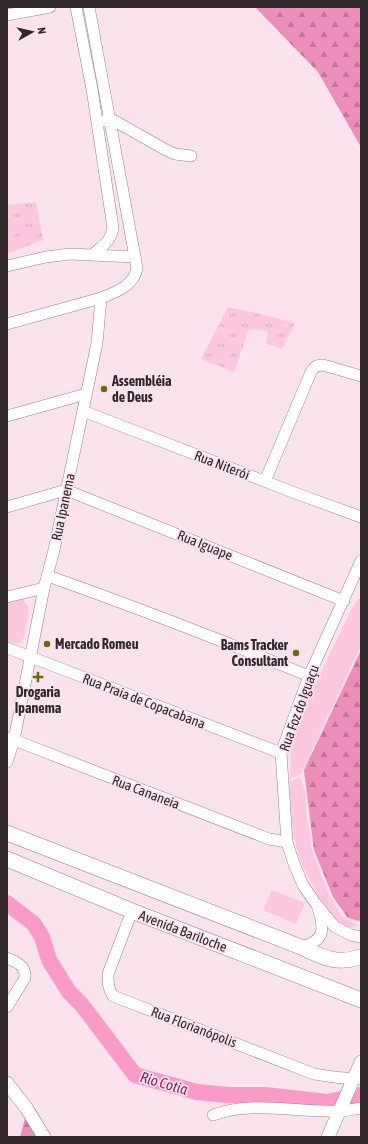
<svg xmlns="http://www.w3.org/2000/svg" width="368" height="1144" viewBox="0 0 368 1144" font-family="'Asap Condensed',sans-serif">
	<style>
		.grass { fill: url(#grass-tufts) }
		.forest { fill: url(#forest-firs) }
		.park { fill: #fdc8df }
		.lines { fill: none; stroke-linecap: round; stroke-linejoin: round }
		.river { stroke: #fa9bc7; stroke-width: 16 }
		.minor-casing { stroke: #99838c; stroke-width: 12 }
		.tertiary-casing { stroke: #99838c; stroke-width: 14 }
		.secondary-casing { stroke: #99838c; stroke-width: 16 }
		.minor { stroke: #fff; stroke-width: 11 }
		.tertiary { stroke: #fff; stroke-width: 13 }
		.secondary { stroke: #fff; stroke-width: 15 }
		.poi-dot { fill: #6a6c0c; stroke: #fbe3ed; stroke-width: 1.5 }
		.labels { text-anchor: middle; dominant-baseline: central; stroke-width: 3.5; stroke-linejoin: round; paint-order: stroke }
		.poi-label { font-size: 14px; font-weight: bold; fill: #31282c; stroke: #fbe3ed; text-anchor: start }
		.street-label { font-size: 14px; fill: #31282c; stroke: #fbe3ed }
		.water-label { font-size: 15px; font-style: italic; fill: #8c205d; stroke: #fbe3ed }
	</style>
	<defs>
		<pattern id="grass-tufts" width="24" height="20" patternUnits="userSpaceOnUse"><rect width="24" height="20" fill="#fdc8df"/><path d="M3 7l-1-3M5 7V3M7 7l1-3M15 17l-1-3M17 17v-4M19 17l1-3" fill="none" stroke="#d9acc0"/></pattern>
		<pattern id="forest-firs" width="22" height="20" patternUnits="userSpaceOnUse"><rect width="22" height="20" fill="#ec8eba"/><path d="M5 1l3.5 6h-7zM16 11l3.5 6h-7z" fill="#c07497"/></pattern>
	</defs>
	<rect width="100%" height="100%" fill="#fbe3ed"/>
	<g class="grass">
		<path d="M36,202L43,240L7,254V205Z"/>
		<path d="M228,307L261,314L295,323L282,349L266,343L268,332L256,329H249L234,372L201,359Z"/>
	</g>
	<g class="forest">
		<path d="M255,7H361V147L318,72Z"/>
		<path d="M361,650V919L359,921L348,918L333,897L314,850L304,770Z"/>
		<path d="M25,1118L36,1135L33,1137H20Z"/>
	</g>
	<g class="park">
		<path d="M361,596V645L301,774L290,779L291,748L312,691L351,610Z"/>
		<path d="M23,598L29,610L24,638L19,644L7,642V601Z"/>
		<path d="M300,777L305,791L307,818L313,854L330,897L342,916L359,926L344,928L322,903L300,861L293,833L289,782Z"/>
		<path d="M272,890L305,903L296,924L263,910Z"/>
	</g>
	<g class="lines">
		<path class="river" d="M7,903L34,924L42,937L49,960L69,992L82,1005L135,1075L197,1092L228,1095H266L327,1102L361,1095"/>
		<g class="minor-casing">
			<g id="minor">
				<path d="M76,7L92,89L113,228C110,242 104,245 93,254"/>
				<path d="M7,15L50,7"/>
				<path d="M103,121L113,120L166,150L175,154L191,156"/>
				<path d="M7,266L46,257L70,254L135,257"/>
				<path d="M7,324L101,298"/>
				<path d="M83,411L295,493L361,517"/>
				<path d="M7,416L86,394"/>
				<path d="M265,481L311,372C314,367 316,365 323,365L361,376"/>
				<path d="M7,507L66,490L344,601"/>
				<path d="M361,561L309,676L281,753L287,842L294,864L303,885L316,904L335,927L351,935L361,937"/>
				<path d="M48,576C136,607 223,641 309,676"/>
				<path d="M7,597L44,588"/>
				<path d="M7,648L281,753"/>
				<path d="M9,738L269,839L287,842"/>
				<path d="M7,762L14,740L44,588L54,550L97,343L101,298C116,292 134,286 137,268L89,7"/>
				<path d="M132,911L108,974C108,982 108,989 113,996L314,1074C329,1076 346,1080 361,1078"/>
				<path d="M301,947C325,941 325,930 318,908"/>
				<path d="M7,958C17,962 26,966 25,978L7,1007"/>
				<path d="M213,1115C254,1100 298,1113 340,1111C347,1111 354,1109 361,1108"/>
			</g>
		</g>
		<g class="tertiary-casing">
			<g id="tertiary">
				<path d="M7,1083L27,1109L44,1137"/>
				<path d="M328,1137L361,1062"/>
			</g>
		</g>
		<g class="secondary-casing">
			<g id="secondary">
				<path d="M7,833L301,947C323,957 335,965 360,957"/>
				<path d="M7,859L132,911L361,1000"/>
			</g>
		</g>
		<use href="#minor" class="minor"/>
		<use href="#tertiary" class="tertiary"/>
		<use href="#secondary" class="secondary"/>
	</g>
	<g class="poi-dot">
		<circle cx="104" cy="389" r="4"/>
		<circle cx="47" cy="644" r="4"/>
		<circle cx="296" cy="653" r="4"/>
		<path d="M36 671h4v4h4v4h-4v4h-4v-4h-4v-4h4z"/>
	</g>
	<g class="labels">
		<g class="poi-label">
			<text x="112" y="381">Assembléia<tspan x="112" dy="16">de Deus</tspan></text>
			<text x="55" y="644">Mercado Romeu</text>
			<text x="288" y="645" text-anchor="end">Bams Tracker<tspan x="288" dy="16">Consultant</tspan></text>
			<text x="38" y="692" text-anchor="middle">Drogaria<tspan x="38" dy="16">Ipanema</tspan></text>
		</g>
		<g class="street-label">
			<text transform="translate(222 465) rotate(21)">Rua Niterói</text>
			<text transform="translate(63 507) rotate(-78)">Rua Ipanema</text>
			<text transform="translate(205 545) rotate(22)">Rua Iguape</text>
			<text transform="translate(144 701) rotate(21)">Rua Praia de Copacabana</text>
			<text transform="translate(299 708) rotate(-70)">Rua Foz do Iguaçu</text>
			<text transform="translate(146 792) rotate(21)">Rua Cananeia</text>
			<text transform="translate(183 931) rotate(21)">Avenida Bariloche</text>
			<text transform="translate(194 1027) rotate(21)">Rua Florianópolis</text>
		</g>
		<g class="water-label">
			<text transform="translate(164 1083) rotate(16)">Rio Cotia</text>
		</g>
	</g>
	<rect width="368" height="1144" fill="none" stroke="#31282c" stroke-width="16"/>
	<g transform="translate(32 32) rotate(82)" stroke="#fbe3ed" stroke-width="3" paint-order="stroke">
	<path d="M0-3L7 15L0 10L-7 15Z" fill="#31282c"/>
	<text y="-6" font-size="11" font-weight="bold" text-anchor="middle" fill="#31282c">N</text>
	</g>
</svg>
